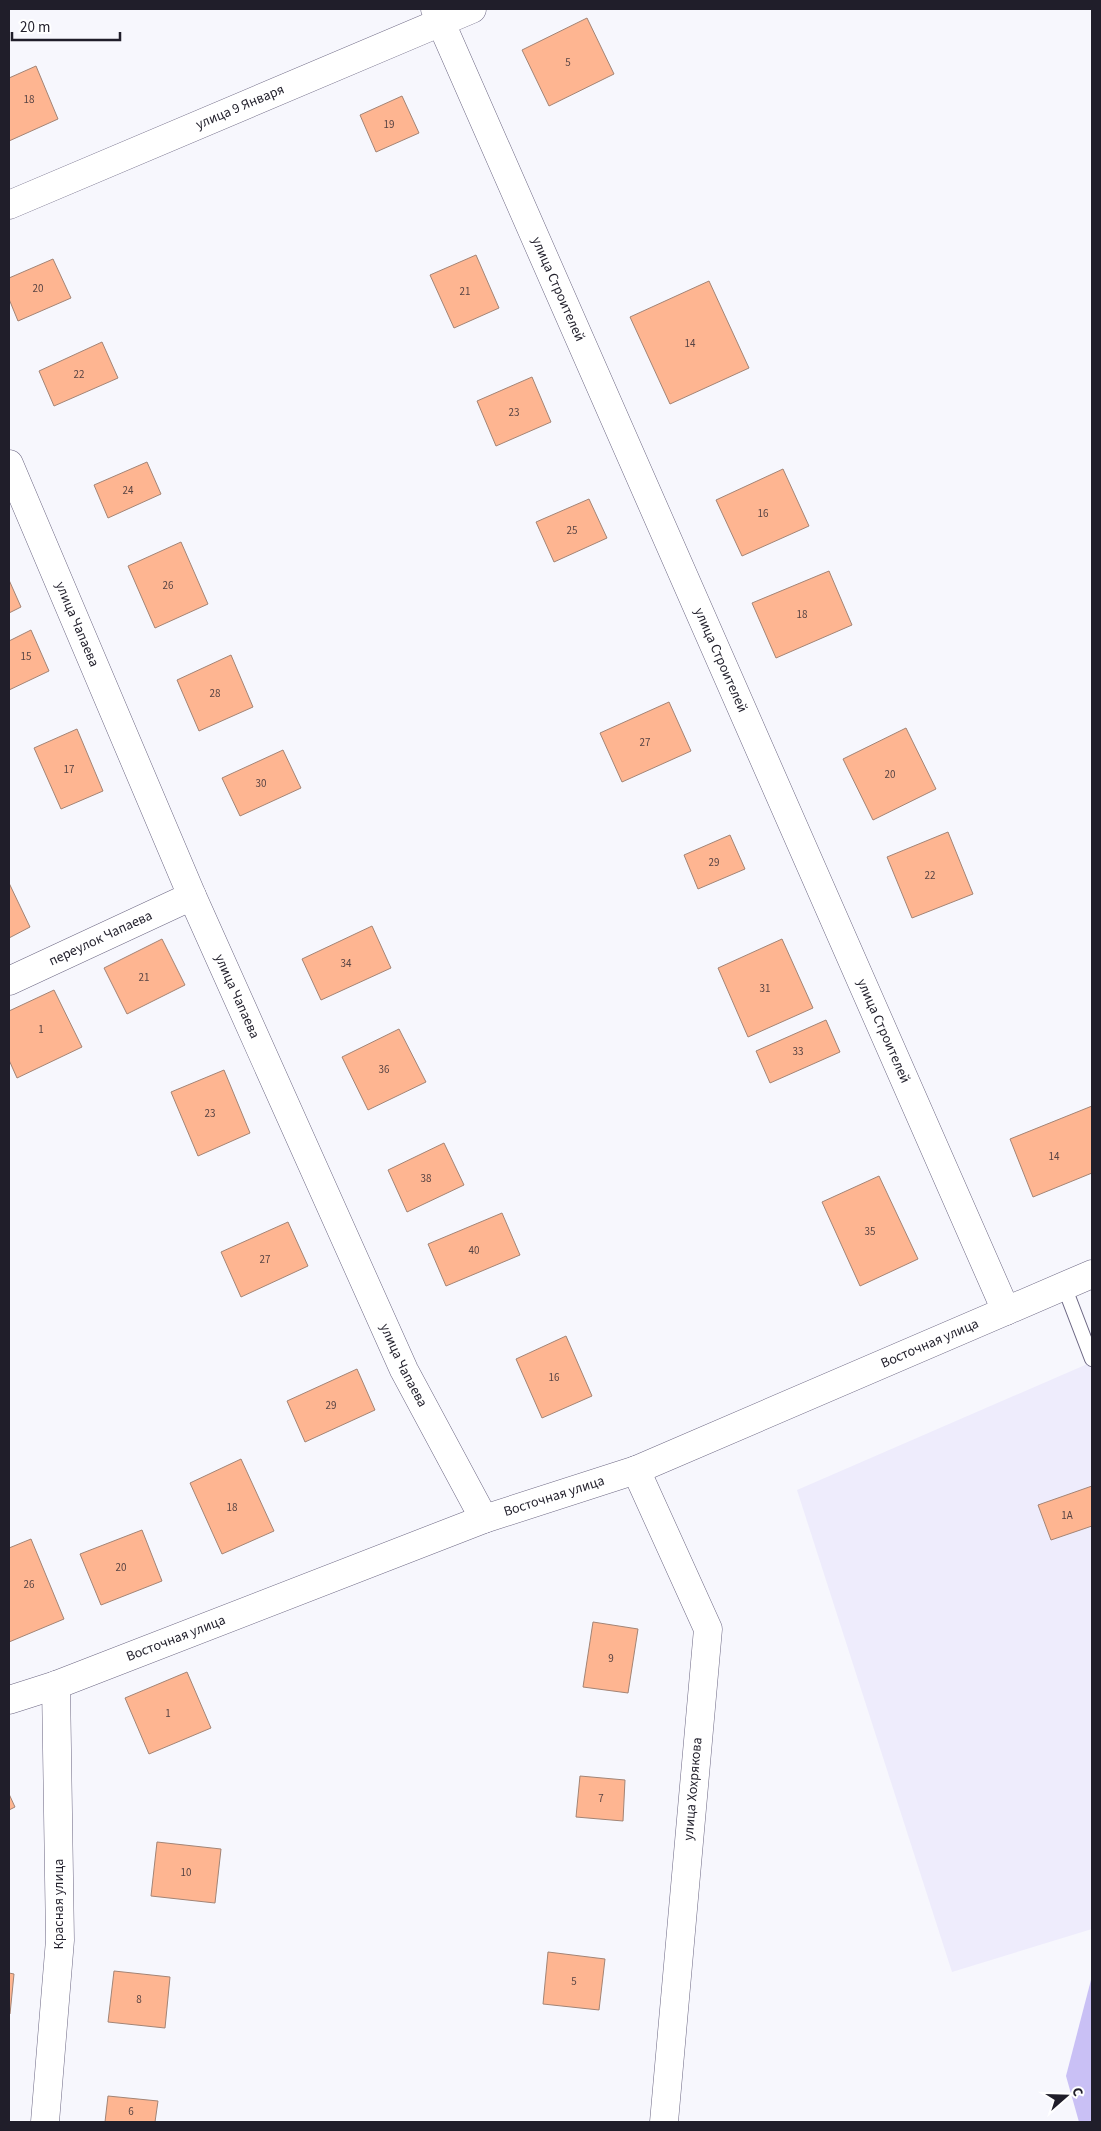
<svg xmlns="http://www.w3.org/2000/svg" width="1101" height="2131" viewBox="0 0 1101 2131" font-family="'Source Sans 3',sans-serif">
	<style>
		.built { fill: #eeecfc }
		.forest { fill: #c9c0f5 }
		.building { fill: #feb591; stroke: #a38475 }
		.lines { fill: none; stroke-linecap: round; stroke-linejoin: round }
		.service-casing { stroke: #6c6783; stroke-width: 16 }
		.minor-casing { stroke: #6c6783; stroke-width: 29 }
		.service { stroke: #fff; stroke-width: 14 }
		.minor { stroke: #fff; stroke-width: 28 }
		.labels { text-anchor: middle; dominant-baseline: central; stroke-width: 4; stroke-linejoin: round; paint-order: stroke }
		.number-label { font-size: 11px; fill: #584444 }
		.street-label { font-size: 14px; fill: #201e2a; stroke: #fff }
	</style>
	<rect width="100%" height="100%" fill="#f7f7fd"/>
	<path class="built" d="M1092,1362V1929L952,1972L797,1490Z"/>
	<path class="forest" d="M1092,1976V2122H1079L1066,2076Z"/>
	<g class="building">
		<path d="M587,18L614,74L549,106L522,50Z"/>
		<path d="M36,66L58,119L9,141V78Z"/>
		<path d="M402,96L419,133L376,152L360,115Z"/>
		<path d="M476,255L499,308L454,328L430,275Z"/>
		<path d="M53,259L71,298L18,321L9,299V278Z"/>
		<path d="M709,281L749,368L670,404L630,317Z"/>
		<path d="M102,342L118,378L54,406L39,371Z"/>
		<path d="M532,377L551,422L496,446L477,401Z"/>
		<path d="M147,462L161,494L108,518L94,485Z"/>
		<path d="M783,469L809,526L742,556L716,500Z"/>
		<path d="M589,499L607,538L554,562L536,522Z"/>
		<path d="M181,542L208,604L155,628L128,566Z"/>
		<path d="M829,571L852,625L776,658L752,603Z"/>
		<path d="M9,580L21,607L9,613Z"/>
		<path d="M31,630L49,671L9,690V641Z"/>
		<path d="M231,655L253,707L199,731L177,680Z"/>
		<path d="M669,702L691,751L622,782L600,733Z"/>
		<path d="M906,728L936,789L873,820L843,759Z"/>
		<path d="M77,729L103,791L61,809L34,748Z"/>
		<path d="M283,750L301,788L240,816L222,778Z"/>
		<path d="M948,832L973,894L912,918L887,857Z"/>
		<path d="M730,835L745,869L698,889L684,855Z"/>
		<path d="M9,883L30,927L9,938Z"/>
		<path d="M372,926L391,968L321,1000L302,959Z"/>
		<path d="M162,939L185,985L127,1014L104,968Z"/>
		<path d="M782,939L813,1008L748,1037L718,968Z"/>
		<path d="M54,990L82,1047L17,1078L9,1060V1011Z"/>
		<path d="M826,1020L840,1052L770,1083L756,1051Z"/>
		<path d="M399,1029L426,1082L368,1110L342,1057Z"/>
		<path d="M224,1070L250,1133L198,1156L171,1092Z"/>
		<path d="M1092,1106V1173L1033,1197L1010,1139Z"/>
		<path d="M444,1143L464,1185L407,1212L388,1170Z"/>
		<path d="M879,1176L918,1259L860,1286L822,1202Z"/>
		<path d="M502,1213L520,1255L446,1286L428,1244Z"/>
		<path d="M288,1222L308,1266L241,1297L221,1252Z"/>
		<path d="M566,1336L592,1396L542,1418L516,1359Z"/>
		<path d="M357,1369L375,1410L305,1442L287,1401Z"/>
		<path d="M241,1459L274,1531L222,1554L190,1483Z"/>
		<path d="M1092,1486V1526L1051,1540L1038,1505Z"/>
		<path d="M142,1530L162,1581L101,1605L80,1554Z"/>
		<path d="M31,1539L64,1619L9,1642V1548Z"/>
		<path d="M593,1622L638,1629L628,1693L583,1687Z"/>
		<path d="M187,1672L211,1728L149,1754L125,1698Z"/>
		<path d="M580,1776L625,1780L623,1821L576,1817Z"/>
		<path d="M9,1794L15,1807L9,1810Z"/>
		<path d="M157,1842L221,1849L215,1903L151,1896Z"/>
		<path d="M548,1952L605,1959L599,2010L543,2004Z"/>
		<path d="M114,1971L170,1977L165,2028L108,2022Z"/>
		<path d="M9,1973L14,1974L10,2014H9Z"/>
		<path d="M108,2096L158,2101L155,2122H105Z"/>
	</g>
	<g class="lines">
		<g class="service-casing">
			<path id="service" d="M1064,1286L1092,1359"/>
		</g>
		<g class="minor-casing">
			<g id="minor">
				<path id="s1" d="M435,9L1006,1311"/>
				<path id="s2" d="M9,205L472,9"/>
				<path id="s3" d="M9,464L192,896L404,1370L484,1519"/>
				<path id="s4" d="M9,981L192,896"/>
				<path d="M636,1470L708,1629L664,2122"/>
				<path id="s5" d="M9,1700L56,1685L484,1519L636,1470L1092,1274"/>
				<path d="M45,2122L60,1940L56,1685"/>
			</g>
		</g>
		<use href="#service" class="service"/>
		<use href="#minor" class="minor"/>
	</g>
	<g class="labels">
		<g class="number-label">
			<text x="568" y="62">5</text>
			<text x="29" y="99">18</text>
			<text x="389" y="124">19</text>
			<text x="38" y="288">20</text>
			<text x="465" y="291">21</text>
			<text x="690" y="343">14</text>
			<text x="79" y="374">22</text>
			<text x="514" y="412">23</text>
			<text x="128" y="490">24</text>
			<text x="763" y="513">16</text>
			<text x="572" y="530">25</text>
			<text x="168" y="585">26</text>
			<text x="802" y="614">18</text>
			<text x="26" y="656">15</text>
			<text x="215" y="693">28</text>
			<text x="645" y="742">27</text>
			<text x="69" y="769">17</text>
			<text x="890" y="774">20</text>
			<text x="261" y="783">30</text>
			<text x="714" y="862">29</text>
			<text x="930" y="875">22</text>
			<text x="346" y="963">34</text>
			<text x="144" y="977">21</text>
			<text x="765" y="988">31</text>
			<text x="41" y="1029">1</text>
			<text x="798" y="1051">33</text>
			<text x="384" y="1069">36</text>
			<text x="210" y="1113">23</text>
			<text x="1054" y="1156">14</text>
			<text x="426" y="1178">38</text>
			<text x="870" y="1231">35</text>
			<text x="474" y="1250">40</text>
			<text x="265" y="1259">27</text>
			<text x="554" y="1377">16</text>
			<text x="331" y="1405">29</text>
			<text x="232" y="1507">18</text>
			<text x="1067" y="1515">1А</text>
			<text x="121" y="1567">20</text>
			<text x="29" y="1584">26</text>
			<text x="611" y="1658">9</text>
			<text x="168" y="1713">1</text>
			<text x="601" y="1798">7</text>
			<text x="186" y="1872">10</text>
			<text x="574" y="1981">5</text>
			<text x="139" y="1999">8</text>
			<text x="131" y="2111">6</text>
		</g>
		<g class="street-label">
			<text stroke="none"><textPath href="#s2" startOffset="251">улица 9 Января</textPath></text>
			<text stroke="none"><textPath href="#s1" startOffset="306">улица Строителей</textPath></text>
			<text stroke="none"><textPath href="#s3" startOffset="174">улица Чапаева</textPath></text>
			<text stroke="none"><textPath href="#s1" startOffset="711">улица Строителей</textPath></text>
			<text stroke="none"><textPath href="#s4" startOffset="101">переулок Чапаева</textPath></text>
			<text stroke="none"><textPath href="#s3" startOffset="579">улица Чапаева</textPath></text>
			<text stroke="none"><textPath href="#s1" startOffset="1116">улица Строителей</textPath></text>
			<text stroke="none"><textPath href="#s5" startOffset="988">Восточная улица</textPath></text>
			<text stroke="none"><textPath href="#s3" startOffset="984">улица Чапаева</textPath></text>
			<text stroke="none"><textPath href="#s5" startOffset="582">Восточная улица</textPath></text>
			<text stroke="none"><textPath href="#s5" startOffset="178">Восточная улица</textPath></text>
			<text transform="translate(693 1789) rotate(-85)">улица Хохрякова</text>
			<text transform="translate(59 1904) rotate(-90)">Красная улица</text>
		</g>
	</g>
	<rect width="1101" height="2131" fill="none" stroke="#201e2a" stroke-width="20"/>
	<g transform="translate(1066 2096) rotate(70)" stroke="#ffffff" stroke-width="4" paint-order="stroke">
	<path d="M0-4L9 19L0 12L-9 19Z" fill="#201e2a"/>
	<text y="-8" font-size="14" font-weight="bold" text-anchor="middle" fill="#201e2a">С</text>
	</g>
	<path d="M12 32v8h108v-8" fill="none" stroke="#201e2a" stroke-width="2.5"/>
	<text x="20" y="32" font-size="15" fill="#201e2a" stroke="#ffffff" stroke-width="4" paint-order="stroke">20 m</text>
</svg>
